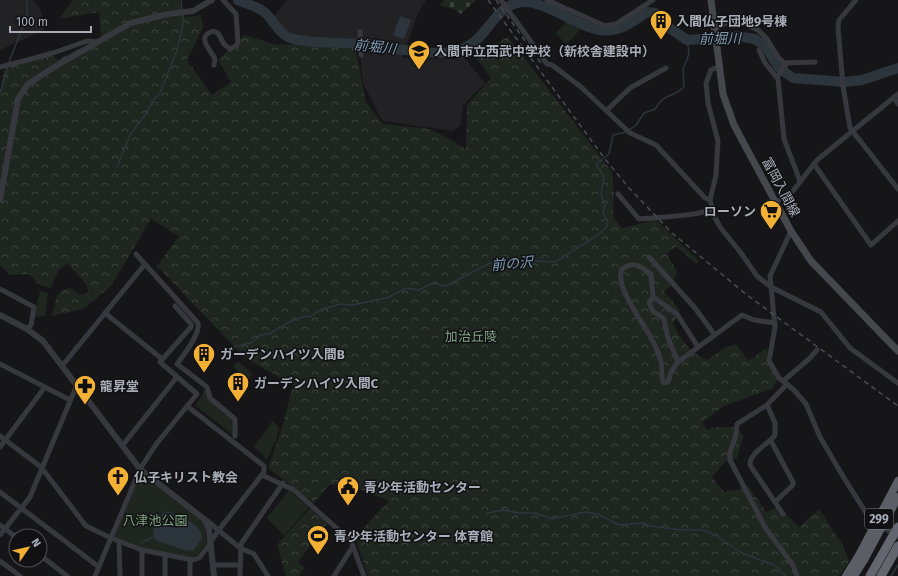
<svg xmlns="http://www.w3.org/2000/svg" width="898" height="576" viewBox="0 0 898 576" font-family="'Fira Sans','Noto Sans JP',sans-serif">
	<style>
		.built { fill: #222225 }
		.forest { fill: url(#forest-crowns) }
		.cemetery { fill: url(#cemetery-stones) }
		.park { fill: #1e261f }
		.water { fill: #2c353c }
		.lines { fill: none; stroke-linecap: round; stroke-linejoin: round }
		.stream { stroke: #2c353c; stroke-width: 1.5 }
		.river { stroke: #2c353c; stroke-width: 10 }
		.minor { stroke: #37383d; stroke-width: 5 }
		.tertiary { stroke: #37383d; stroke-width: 6 }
		.secondary { stroke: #45474d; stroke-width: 7 }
		.trunk { stroke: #5b5e65; stroke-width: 8 }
		.motorway { stroke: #63666e; stroke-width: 9 }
		.rail { stroke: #4a4c52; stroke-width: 1.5; stroke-dasharray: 5 4; stroke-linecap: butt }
		.trunk-bridge { stroke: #5b5e65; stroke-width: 8 }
		.motorway-bridge { stroke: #63666e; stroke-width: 9 }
		.labels { text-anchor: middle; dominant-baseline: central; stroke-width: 3; stroke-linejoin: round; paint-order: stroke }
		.shield { fill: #111113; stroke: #7b7e86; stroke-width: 1 }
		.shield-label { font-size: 12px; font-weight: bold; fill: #a8adb8 }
		.poi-label { font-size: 13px; font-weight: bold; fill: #a8adb8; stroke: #111113; text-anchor: start }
		.street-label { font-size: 13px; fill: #a8adb8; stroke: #111113 }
		.park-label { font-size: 13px; fill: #7fa381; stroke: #111113 }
		.water-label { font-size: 14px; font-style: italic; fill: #7f9bb3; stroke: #111113 }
	</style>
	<defs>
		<pattern id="forest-crowns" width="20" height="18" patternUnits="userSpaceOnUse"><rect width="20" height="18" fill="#1e261f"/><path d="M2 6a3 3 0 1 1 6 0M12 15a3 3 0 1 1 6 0" fill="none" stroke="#3c433d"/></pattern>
		<pattern id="cemetery-stones" width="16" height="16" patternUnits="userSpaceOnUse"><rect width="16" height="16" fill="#1e261f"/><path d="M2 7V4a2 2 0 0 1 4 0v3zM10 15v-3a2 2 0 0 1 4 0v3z" fill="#3c433d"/></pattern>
	</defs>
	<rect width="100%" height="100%" fill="#161618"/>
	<g class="built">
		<path d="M0,0H33L41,11L44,30L0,50Z"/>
		<path d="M287,0H426L418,13L402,58L454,59L463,56L485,83L463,105L461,124L453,131L382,121L363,83L359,42L290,36L284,32L273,18Z"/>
	</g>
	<g class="forest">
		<path d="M73,0H179L184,17L201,15L203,27L187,60L212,95L231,82L218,60L244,35L277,45L354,41L366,102L383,124L430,129L446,137L466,149L467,105L491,78L474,55L508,37L612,172L614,193L613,217L622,228L656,220L699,261L696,264L676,246L667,254L677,272L672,285L664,291L680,310L673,324C682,341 689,352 707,360L723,349L736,344L748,361L767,348L768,359L778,380L772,389L724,406L702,422L707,430L715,427H738L743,436L737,458L725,462L712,477L724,492L749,487L766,512L775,508L785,513L799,527L819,509L844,547L849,561L839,576H368L355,537L389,501L344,483L329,485L314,503L268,468L281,431L293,385L245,358L157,266L179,236L151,219L111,286L83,309L52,316L57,295C68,287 69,286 80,295L88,293L87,285L67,263L59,270L50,288L38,284L29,274L10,275L0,265V92L4,70L49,50L57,60L101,37L99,12L59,19Z"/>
		<path d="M310,508L328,523L298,562L305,568L299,576H286L277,545Z"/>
	</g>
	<path class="cemetery" d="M445,0H476L461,14L456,10L439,5Z"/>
	<g class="park">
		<path d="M566,22L581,29L566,45L556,33Z"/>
		<path d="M40,291L48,293L45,316L34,317Z"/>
		<path d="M238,361L253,374L248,380L233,367Z"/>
		<path d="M204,388L210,398L235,419L234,436L195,405L202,396Z"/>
		<path d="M273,420L279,428L276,441L266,461L264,455L254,447Z"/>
		<path d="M144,475L201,520L205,526L207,543L196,557C169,561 140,547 116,538L115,535L138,478Z"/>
		<path d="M289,490L309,507L284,536L267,518Z"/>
	</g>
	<g class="water">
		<path d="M400,16L411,20L404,39L393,35Z"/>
		<path d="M167,511C178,515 202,524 202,538L193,551L184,550L155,540L153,530L161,515Z"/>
	</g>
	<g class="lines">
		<g class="stream">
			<path d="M181,0L182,10"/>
			<path d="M9,62L27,16V0"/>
			<path d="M0,93L8,66"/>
			<path d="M629,130L636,125L644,113L655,109C666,91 672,99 684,87L683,69L689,54L687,40"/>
			<path d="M117,167L130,135L147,112L154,99L160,93L177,50L183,24V13"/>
			<path d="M233,347L251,343L260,335L269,334L289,322L305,316L310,317L320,310L340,304L353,305L389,297L406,288L419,290L433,283L446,286L490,263L506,262L521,266L537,261L555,262L598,235L607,226V220L603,213L605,204L601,195L604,177L596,164L609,154L613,135L626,132"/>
			<path d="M487,513L504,510L518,513H535L552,519L585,512L598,514L619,525L643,523L650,526L682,530H703L715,535L742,553L774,565L786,576"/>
			<path d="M141,543L153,537"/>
			<path d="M891,576L898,565"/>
		</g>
		<path class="river" d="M238,0C246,4 256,6 263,11C273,18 277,32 288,37C303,44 340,42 357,44C386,47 415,53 444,53C452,52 461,50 468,46C491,34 496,0 528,2C538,3 548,8 557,12C598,32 608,41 647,12L655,13L668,27L687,40L736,36L755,39L766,47L779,68L793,78L845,82L862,80L898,68"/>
		<g class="minor">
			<path d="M501,0L547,64L552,65L581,87L630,133L656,145L705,198L710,200L712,207C706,217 653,217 639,219L618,194"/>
			<path d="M547,0L605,26L616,24L653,0"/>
			<path d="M856,0L839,20L838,27L843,86L850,128L898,189"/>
			<path d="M714,29L741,16L748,26L758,30L767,39L778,57L786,65L777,77"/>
			<path d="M360,32L361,55"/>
			<path d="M759,50L765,63L778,79L784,139L800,181"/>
			<path d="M784,63L815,62"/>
			<path d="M214,65L215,59C211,50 195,37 213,31L218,33L224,44L230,49L236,46L238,42L236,14L223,0"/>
			<path d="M0,67L50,54L87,41L97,42"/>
			<path d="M894,97L898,104"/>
			<path d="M607,110L630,88L666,68"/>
			<path d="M814,164L871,245L898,221"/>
			<path d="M710,200L716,175L718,141L708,103L706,83L711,70L718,67"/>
			<path d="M776,202L793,191L817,160L898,94"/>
			<path d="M711,210L720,227L741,253L757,276L771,287L821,312L850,348L898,383"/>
			<path d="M791,231L770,276L775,327L769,361L779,378L794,390L806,404L820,437L844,478L870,519L898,537"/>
			<path d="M136,254L198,323C201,333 183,356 177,364L207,387L210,398L235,419V436"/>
			<path d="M649,257L695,308L714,334"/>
			<path d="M0,289L34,307L31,325L27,329"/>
			<path d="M653,297L677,314L698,347"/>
			<path d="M105,313L162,359"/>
			<path d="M678,362L671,372L668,382L664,383C660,377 663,370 661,362C659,352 654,343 649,334C641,320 614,285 622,269C635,260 639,266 651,274L653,297L649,303L653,311L664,319L668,338L678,362L742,315L754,320L775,323"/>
			<path d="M0,364L70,400"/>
			<path d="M62,366L145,264"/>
			<path d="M783,381L809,359L817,350"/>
			<path d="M787,384L767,405L737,424L736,435L730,452V460L766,529L793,565L797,576"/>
			<path d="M767,405L775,423V435C769,444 749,453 750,465L783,514"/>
			<path d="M0,436L41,467L86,526L111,538L142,550L193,560L199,558L207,548L218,531L264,472V466L187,406"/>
			<path d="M771,441L793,482V485L775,502"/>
			<path d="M122,446L177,377"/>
			<path d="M0,447L45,387"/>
			<path d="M262,475L294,490L351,541L364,576"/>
			<path d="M0,492L99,567"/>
			<path d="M205,519L240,548L254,554L268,576"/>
			<path d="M0,525L16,537"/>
			<path d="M0,535L30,497L76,387"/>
			<path d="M119,541L120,576"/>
			<path d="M142,550V576"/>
			<path d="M40,555L67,576"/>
			<path d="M165,556V576"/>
			<path d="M190,560V576"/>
			<path d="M0,561L20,576"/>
			<path d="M214,565H240"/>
			<path d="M95,576L140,469L157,443L197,394L160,362L191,327V324L175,306"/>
			<path d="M240,576L241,544L283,483"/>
			<path d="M334,576L353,546"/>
		</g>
		<g class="tertiary">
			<path d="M0,200L18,99L28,84L56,66L131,23L168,14L193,11L212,0"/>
			<path d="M0,315L27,329L43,341L140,469L204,519L209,529L214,576"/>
		</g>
		<path class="secondary" d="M711,0L723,94L734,125L791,231L811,261L898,351"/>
		<g class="trunk">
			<path d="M846,576L858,557"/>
			<path d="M854,576L864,560"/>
		</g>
		<path class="motorway" d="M881,576L898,546"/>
		<g class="rail">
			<path d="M488,0L605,159L629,188L672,233L747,295L898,406"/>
			<path d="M496,0L543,66"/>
		</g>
		<g class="trunk-bridge">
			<path d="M858,557L898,481"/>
			<path d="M864,560L898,497"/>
		</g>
		<path class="motorway-bridge" d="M870,576L898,527"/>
	</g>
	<defs>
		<g id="building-pin" transform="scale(1.15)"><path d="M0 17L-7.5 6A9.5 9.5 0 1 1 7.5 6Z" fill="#f2b134" stroke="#111113"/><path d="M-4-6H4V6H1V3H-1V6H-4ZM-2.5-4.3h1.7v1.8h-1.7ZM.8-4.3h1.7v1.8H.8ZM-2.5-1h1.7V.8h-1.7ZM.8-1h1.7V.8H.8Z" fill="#111"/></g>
		<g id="school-pin" transform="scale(1.15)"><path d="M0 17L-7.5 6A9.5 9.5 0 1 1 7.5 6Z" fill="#f2b134" stroke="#111113"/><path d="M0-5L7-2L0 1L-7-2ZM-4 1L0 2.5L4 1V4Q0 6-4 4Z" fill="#111"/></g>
		<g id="supermarket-pin" transform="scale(1.15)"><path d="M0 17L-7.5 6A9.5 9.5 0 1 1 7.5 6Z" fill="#f2b134" stroke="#111113"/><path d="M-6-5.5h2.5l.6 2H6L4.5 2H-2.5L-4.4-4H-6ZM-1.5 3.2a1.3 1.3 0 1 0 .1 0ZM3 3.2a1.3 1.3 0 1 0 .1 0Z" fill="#111"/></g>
		<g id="pharmacy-pin" transform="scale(1.15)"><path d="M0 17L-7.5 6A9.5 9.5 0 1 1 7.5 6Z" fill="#f2b134" stroke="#111113"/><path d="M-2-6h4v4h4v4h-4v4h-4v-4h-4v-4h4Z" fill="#111"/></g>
		<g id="church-pin" transform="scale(1.15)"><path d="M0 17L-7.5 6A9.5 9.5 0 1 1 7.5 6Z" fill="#f2b134" stroke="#111113"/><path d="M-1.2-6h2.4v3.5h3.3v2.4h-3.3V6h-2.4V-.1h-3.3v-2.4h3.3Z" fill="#111"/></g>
		<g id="civic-pin" transform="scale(1.15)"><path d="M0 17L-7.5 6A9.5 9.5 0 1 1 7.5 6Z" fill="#f2b134" stroke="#111113"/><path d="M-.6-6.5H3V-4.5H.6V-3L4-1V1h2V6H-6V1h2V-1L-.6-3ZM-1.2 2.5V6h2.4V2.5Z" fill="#111"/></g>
		<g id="stadium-pin" transform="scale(1.15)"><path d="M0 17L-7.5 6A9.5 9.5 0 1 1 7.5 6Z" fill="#f2b134" stroke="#111113"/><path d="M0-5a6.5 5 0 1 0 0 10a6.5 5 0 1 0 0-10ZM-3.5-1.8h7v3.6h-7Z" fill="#111"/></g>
	</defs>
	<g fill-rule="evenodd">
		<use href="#building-pin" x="661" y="21"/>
		<use href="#school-pin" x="419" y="51"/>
		<use href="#supermarket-pin" x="771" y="211"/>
		<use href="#building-pin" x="204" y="354"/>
		<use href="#building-pin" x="238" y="383"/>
		<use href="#pharmacy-pin" x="85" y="386"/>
		<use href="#church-pin" x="118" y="477"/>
		<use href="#civic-pin" x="348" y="487"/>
		<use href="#stadium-pin" x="318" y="536"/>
	</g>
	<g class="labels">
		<rect class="shield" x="865" y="509" width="28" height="20" rx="3"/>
		<g class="shield-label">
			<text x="879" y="519">299</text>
		</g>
		<g class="poi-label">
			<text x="676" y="21">入間仏子団地9号棟</text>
			<text x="434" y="51">入間市立西武中学校（新校舎建設中）</text>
			<text x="756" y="211" text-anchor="end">ローソン</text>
			<text x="220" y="354">ガーデンハイツ入間B</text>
			<text x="254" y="383">ガーデンハイツ入間C</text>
			<text x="100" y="386">龍昇堂</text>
			<text x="134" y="477">仏子キリスト教会</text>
			<text x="364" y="487">青少年活動センター</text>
			<text x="334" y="536">青少年活動センター 体育館</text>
		</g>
		<g class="street-label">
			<text transform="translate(781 187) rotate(62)">富岡入間線</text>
		</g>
		<g class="park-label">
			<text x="471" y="336">加治丘陵</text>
			<text x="155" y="520">八津池公園</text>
		</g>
		<g class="water-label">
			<text transform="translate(720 39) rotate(-1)">前堀川</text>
			<text transform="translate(375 47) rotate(7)">前堀川</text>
			<text transform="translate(512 264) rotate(-5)">前の沢</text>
		</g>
	</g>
	<g transform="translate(28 548) rotate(56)"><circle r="19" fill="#111113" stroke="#4d4f55"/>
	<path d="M0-3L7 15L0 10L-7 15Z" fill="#f2b134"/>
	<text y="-6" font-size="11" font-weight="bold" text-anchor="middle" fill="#a8adb8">N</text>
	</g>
	<path d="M10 26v6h81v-6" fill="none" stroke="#a8adb8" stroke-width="2"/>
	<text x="16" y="26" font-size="12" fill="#a8adb8" stroke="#111113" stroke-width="3" paint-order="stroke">100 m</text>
</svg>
